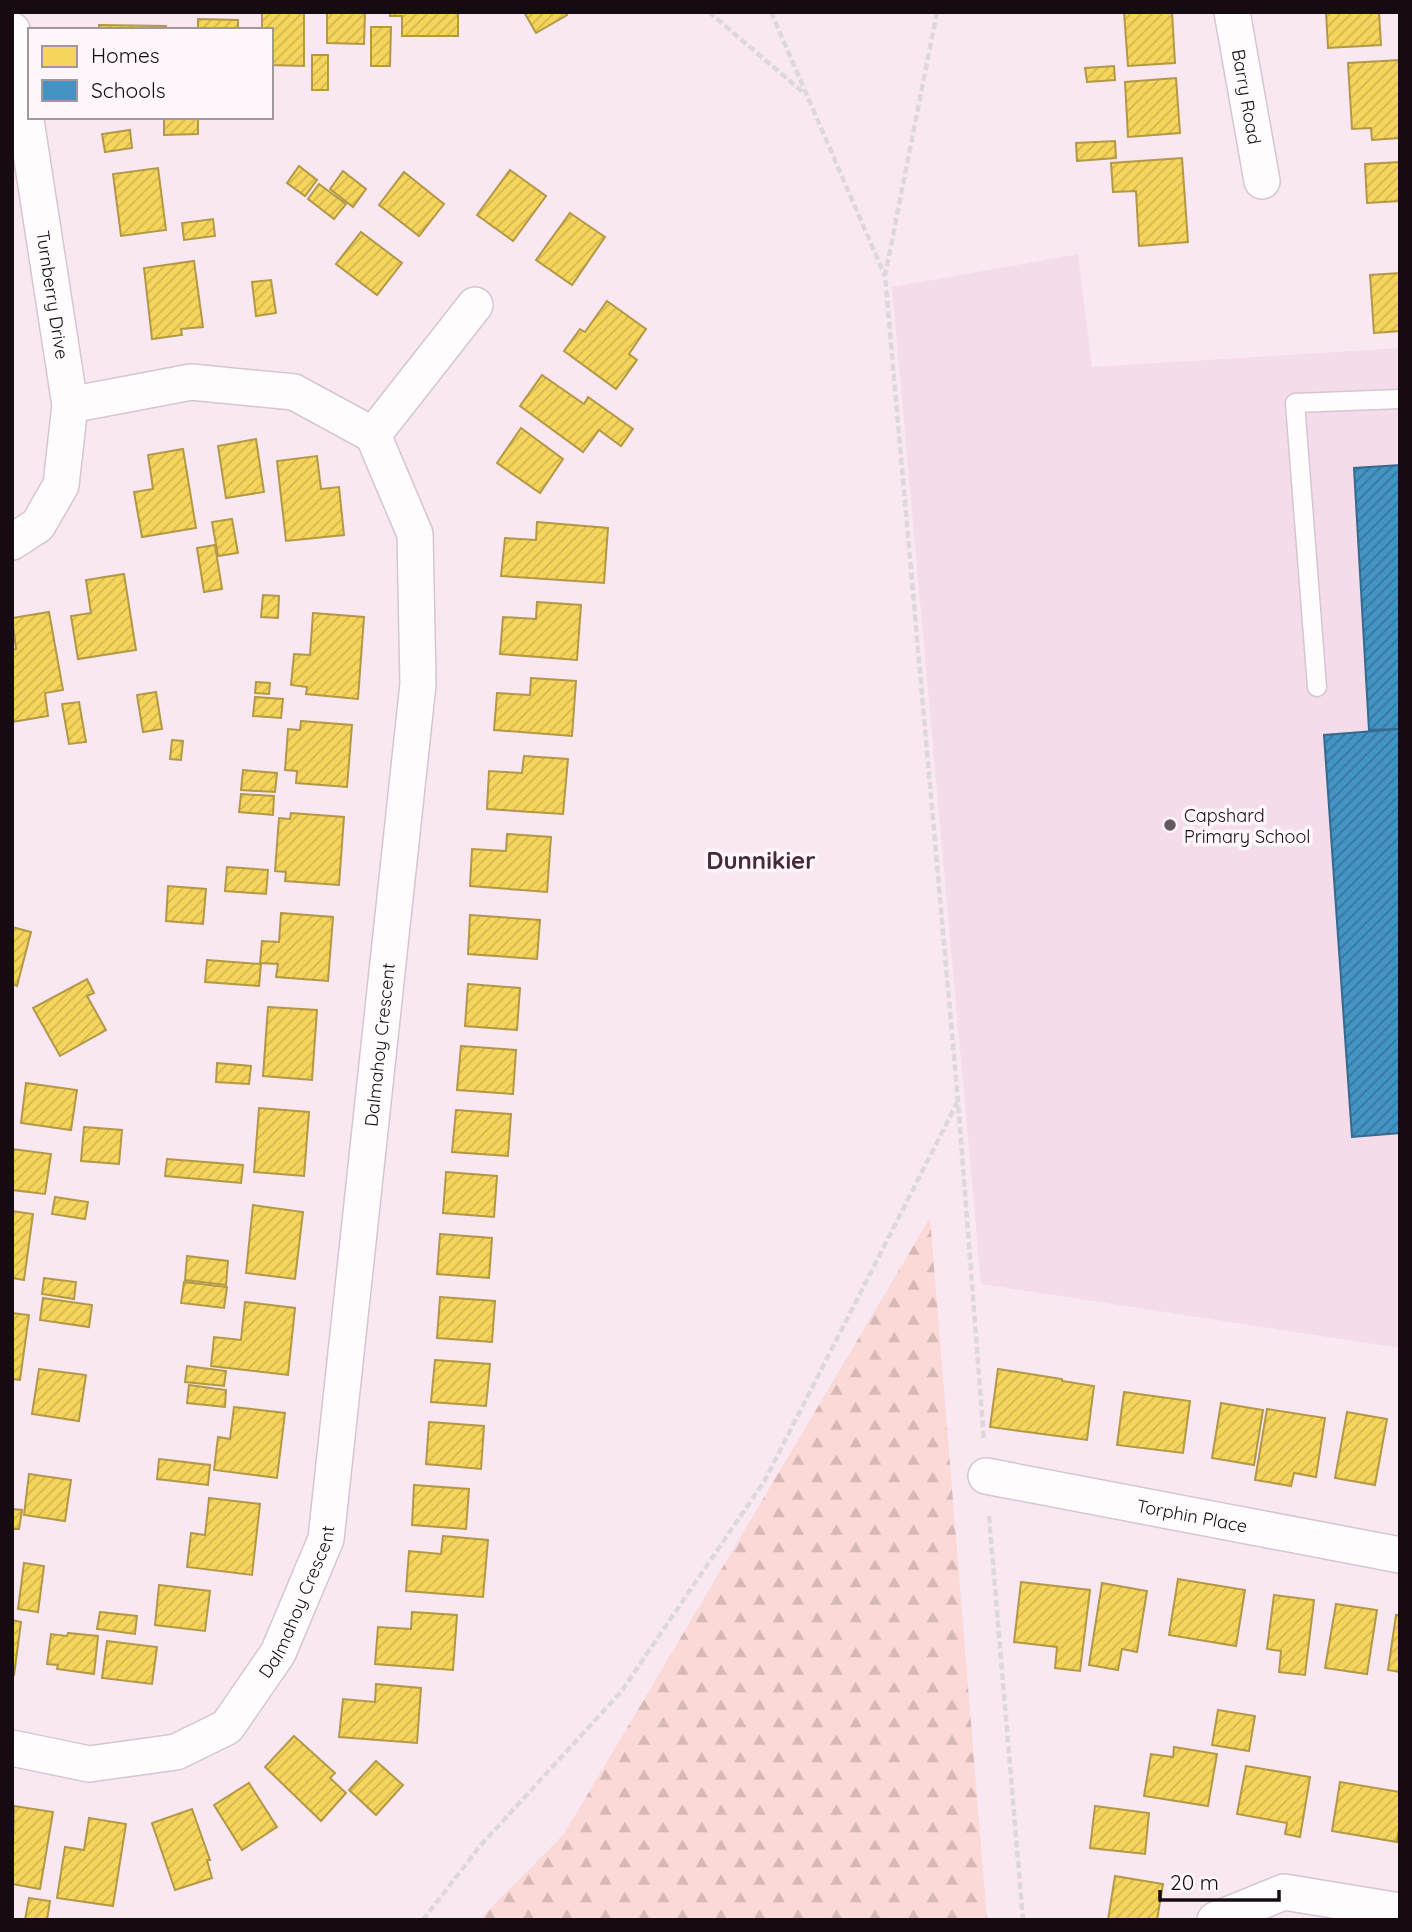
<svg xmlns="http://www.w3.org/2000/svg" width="1412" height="1932" viewBox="0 0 1412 1932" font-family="Quicksand,sans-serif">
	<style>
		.built { fill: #f5dceb }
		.forest { fill: url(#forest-firs) }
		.homes { fill: url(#homes-hatch); stroke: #b39846; stroke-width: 2 }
		.schools { fill: url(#schools-hatch); stroke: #366a8e; stroke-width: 2 }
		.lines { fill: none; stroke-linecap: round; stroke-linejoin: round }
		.service-casing { stroke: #d5c6cf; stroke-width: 21 }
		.minor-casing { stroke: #d5c6cf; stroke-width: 38 }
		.path { stroke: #ddd8db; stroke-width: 4.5; stroke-dasharray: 7 3.5; stroke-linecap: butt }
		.service { stroke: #fefcfd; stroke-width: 18 }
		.minor { stroke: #fefcfd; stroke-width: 35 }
		.poi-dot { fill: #655860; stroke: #fef6fb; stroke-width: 2.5 }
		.labels { text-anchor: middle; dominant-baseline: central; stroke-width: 7; stroke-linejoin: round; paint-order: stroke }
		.street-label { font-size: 18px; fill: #160b12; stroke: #fef6fb }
		.poi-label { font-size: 18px; fill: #160b12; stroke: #fef6fb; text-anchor: start }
		.district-label { font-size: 24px; font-weight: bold; fill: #452a3b; stroke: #fef6fb }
	</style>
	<defs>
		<pattern id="forest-firs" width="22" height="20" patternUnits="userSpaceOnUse" patternTransform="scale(1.75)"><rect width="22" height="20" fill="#fad9d6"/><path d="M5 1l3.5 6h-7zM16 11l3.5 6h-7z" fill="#d6b9b7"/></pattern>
		<pattern id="homes-hatch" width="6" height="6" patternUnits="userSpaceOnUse" patternTransform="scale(1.75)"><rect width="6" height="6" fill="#f6d55c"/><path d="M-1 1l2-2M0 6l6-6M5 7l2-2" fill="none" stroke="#d2b64f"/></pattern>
		<pattern id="schools-hatch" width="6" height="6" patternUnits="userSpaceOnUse" patternTransform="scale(1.75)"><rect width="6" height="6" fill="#4393c3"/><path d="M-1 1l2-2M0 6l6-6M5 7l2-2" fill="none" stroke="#37769d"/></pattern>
	</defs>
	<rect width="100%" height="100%" fill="#f9e8f2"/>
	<path class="built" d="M1078,254L1092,367L1400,348V1348L981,1284L892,287Z"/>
	<path class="forest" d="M930,1218L987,1920H479L564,1834Z"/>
	<g class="homes">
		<path d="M262,12H304V66L271,65V30H262Z"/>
		<path d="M327,12H365L364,44L327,43Z"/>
		<path d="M390,12H458V36H402V16H390Z"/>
		<path d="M524,12H566L567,15L536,33Z"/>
		<path d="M1124,12H1172L1175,63L1128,66Z"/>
		<path d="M1326,12H1379L1381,45L1328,48Z"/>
		<path d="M198,19L238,20V30H198Z"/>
		<path d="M99,25L166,26V30H99Z"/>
		<path d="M371,27H391L390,66H371Z"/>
		<rect x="312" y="55" width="16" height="35"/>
		<path d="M1400,60V138L1372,140L1371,128L1352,129L1348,63Z"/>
		<path d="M1114,66L1115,80L1087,82L1085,68Z"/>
		<path d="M1176,78L1180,133L1128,137L1125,82Z"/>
		<path d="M164,117H198V134L164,135Z"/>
		<path d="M130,130L132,148L105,152L102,134Z"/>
		<path d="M1115,141L1116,158L1077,161L1076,143Z"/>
		<path d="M1182,158L1188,242L1139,246L1136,191L1113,192L1111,163Z"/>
		<path d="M1400,162V201L1367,203L1365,164Z"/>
		<path d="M299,166L317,180L305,196L287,183Z"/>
		<path d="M158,168L166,230L121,236L113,174Z"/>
		<path d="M510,170L546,196L513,241L477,215Z"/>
		<path d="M343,171L366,189L353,207L330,189Z"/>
		<path d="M404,172L444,204L419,236L379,205Z"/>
		<path d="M319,184L346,204L334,219L308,199Z"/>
		<path d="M570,213L605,237L572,285L536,260Z"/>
		<path d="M213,219L215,236L184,240L182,223Z"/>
		<path d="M361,232L402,263L377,295L336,264Z"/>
		<path d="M194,261L203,327L181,329L182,335L152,339L144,268Z"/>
		<path d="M1400,273V331L1374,333L1370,275Z"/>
		<path d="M271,280L276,313L256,316L252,282Z"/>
		<path d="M607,301L646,329L629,354L637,360L616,389L564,351L580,329L585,332Z"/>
		<path d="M542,375L584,404L588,397L633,429L621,446L599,430L583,452L520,406Z"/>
		<path d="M521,428L563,459L540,493L497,463Z"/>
		<path d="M256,439L264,492L226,498L218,446Z"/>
		<path d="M183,449L196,528L142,537L134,492L153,489L148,455Z"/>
		<path d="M317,456L321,489L339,487L344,535L286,541L277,461Z"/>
		<path d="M232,519L238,553L218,556L212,522Z"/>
		<path d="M537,522L608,528L604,583L501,576L505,538L536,540Z"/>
		<path d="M215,545L222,589L204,592L197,548Z"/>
		<path d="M124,574L136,650L78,659L71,616L91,613L86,580Z"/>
		<path d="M263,595L279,596L278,618L261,617Z"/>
		<path d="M537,602L581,605L577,660L500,654L503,617L536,619Z"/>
		<path d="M49,612L63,690L45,693L48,716L12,722V650L16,649L12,618Z"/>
		<path d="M313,613L364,617L358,699L306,694L307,687L291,685L294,654L310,655Z"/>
		<path d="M531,678L576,681L572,736L494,730L497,693L530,695Z"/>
		<path d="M256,682L270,683L269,694L255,693Z"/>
		<path d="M156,692L162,729L143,732L137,695Z"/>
		<path d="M255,697L283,699L281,718L253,716Z"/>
		<path d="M79,702L86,742L69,744L62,704Z"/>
		<path d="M301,721L352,725L347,787L296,783L297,771L285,770L288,729L300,730Z"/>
		<path d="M172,740L183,741L181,760L170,759Z"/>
		<path d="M524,756L568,759L563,814L487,809L489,771L522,773Z"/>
		<path d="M243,770L277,773L275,792L241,790Z"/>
		<path d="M241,794L274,796L273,815L239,812Z"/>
		<path d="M291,813L344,817L339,885L285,881L286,872L275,871L279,818L290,819Z"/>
		<path d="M507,834L551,837L547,892L470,886L472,849L506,851Z"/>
		<path d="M227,867L268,870L266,894L225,891Z"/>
		<path d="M168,886L206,889L203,924L166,921Z"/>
		<path d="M281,913L333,917L328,981L276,977L278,964L260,963L262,941L279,942Z"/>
		<path d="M470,915L540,920L537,959L468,954Z"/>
		<path d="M12,927L31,932L17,986L12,984Z"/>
		<path d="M207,960L261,964L259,986L205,982Z"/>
		<path d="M87,979L94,993L87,996L106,1030L60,1056L33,1008Z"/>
		<path d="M468,984L520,988L517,1030L465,1026Z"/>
		<path d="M268,1007L317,1010L312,1080L263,1076Z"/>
		<path d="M461,1046L516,1050L513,1094L457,1090Z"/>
		<path d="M217,1063L251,1066L249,1084L216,1082Z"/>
		<path d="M26,1083L77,1090L71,1130L21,1123Z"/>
		<path d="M259,1108L309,1112L304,1176L254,1172Z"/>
		<path d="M456,1110L511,1114L508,1156L452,1152Z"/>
		<path d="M84,1127L122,1130L119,1164L81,1161Z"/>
		<path d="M12,1149L51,1154L45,1194L12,1190Z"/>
		<path d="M167,1159L243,1165L241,1183L165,1176Z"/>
		<path d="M446,1172L497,1176L494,1217L443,1213Z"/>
		<path d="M55,1197L88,1202L85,1219L52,1214Z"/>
		<path d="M253,1205L303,1212L295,1279L246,1273Z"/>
		<path d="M12,1211L33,1214L24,1280L12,1278Z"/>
		<path d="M440,1234L492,1238L489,1278L437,1274Z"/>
		<path d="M187,1256L228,1261L226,1285L185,1280Z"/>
		<path d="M44,1278L76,1282L74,1299L42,1294Z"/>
		<path d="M184,1282L227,1287L224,1308L181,1303Z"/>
		<path d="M440,1297L495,1301L492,1342L437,1338Z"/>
		<path d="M43,1298L92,1305L89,1327L40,1320Z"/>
		<path d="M245,1302L295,1308L288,1375L211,1366L214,1337L241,1340Z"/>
		<path d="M12,1313L29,1315L20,1380L12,1379Z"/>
		<path d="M435,1360L490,1364L486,1406L431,1402Z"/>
		<path d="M187,1366L226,1371L224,1386L185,1382Z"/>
		<path d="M39,1369L86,1375L79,1421L32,1414Z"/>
		<path d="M998,1369L1062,1379V1381L1094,1386L1087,1440L990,1427Z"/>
		<path d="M189,1385L226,1390L225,1407L187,1403Z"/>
		<path d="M1124,1392L1190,1401L1183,1453L1117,1445Z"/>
		<path d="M1221,1403L1263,1410L1254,1465L1212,1458Z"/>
		<path d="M234,1407L285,1413L277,1478L214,1470L218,1437L230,1439Z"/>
		<path d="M1267,1409L1325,1418L1316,1477L1294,1473L1291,1486L1255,1480Z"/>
		<path d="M1347,1412L1387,1419L1375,1485L1335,1478Z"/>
		<path d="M429,1422L484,1426L481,1469L426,1464Z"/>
		<path d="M159,1459L210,1465L208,1485L157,1479Z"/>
		<path d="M29,1474L71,1480L65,1521L24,1515Z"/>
		<path d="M414,1485L469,1489L466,1529L412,1525Z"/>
		<path d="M209,1498L260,1504L252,1575L187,1567L191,1533L205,1535Z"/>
		<path d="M12,1509L22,1510L19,1529H12Z"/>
		<path d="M443,1536L488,1540L483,1597L406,1591L409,1551L441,1554Z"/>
		<path d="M24,1563L44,1566L38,1612L18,1609Z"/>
		<path d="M1178,1579L1245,1590L1236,1646L1169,1635Z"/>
		<path d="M1021,1582L1090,1590L1080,1671L1055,1668L1057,1647L1014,1642Z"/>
		<path d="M1102,1583L1147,1591L1137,1652L1122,1649L1118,1670L1089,1665Z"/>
		<path d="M159,1585L210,1591L205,1631L155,1625Z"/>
		<path d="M1274,1595L1314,1600L1305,1675L1279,1672L1281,1651L1267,1649Z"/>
		<path d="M1336,1604L1377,1610L1367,1674L1325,1668Z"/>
		<path d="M100,1612L137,1616L135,1634L97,1629Z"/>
		<path d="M412,1612L457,1615L453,1670L375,1664L378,1627L411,1629Z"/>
		<path d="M1396,1615H1400V1672L1388,1670Z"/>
		<path d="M12,1620L21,1622L14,1675H12Z"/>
		<path d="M68,1633L98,1636L94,1674L57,1669L58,1665L47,1664L51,1634L67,1636Z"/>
		<path d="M107,1641L157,1647L152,1684L102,1678Z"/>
		<path d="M376,1684L421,1688L417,1743L339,1737L343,1699L375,1702Z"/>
		<path d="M1218,1710L1255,1716L1249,1751L1212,1745Z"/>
		<path d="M294,1736L335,1773L330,1778L346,1793L321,1821L265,1767Z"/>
		<path d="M1174,1747L1217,1754L1208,1806L1144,1796L1151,1754L1173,1757Z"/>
		<path d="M376,1761L403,1785L376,1815L349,1790Z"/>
		<path d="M1246,1766L1310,1777L1300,1837L1285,1834L1287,1823L1237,1814Z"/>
		<path d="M1340,1782L1400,1792V1823L1397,1842L1332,1831Z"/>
		<path d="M249,1783L277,1827L242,1850L214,1805Z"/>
		<path d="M14,1806L53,1812L40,1889L12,1884Z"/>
		<path d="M1095,1806L1149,1813L1145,1854L1090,1848Z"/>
		<path d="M192,1809L210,1860H207L212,1878L175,1890L152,1823Z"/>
		<path d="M89,1818L126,1824L113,1906L57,1898L65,1847L84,1850Z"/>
		<path d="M1115,1876L1163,1884L1157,1920H1108Z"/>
		<path d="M29,1898L50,1901L47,1920H25Z"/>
	</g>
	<g class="schools">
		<path d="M1400,465V729L1369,730L1354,468Z"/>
		<path d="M1400,729V1133L1352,1137L1324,735Z"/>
	</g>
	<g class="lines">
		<g class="service-casing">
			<path id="service" d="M1317,687L1295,403L1400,399"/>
		</g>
		<g class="minor-casing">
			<g id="minor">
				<path id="s1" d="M1232,12L1262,181"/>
				<path id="s2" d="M12,30L70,405L61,485L38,525L12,542"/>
				<path d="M373,435L475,305"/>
				<path id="s3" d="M986,1476L1400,1555"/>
				<path id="s4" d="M12,1748L89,1764L176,1752L227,1727L278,1653L326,1539L418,684L415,534L373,435L294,392L191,382L70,405"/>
				<path d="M1215,1920L1284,1892L1400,1911"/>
			</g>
		</g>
		<g class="path">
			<path d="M709,12L804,93"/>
			<path d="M771,12L885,276"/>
			<path d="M937,12L885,276L958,1102L984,1441"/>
			<path d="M989,1516L1023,1920"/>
			<path d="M423,1920L480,1846L621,1692L765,1480L957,1103"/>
		</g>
		<use href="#service" class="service"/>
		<use href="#minor" class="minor"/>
	</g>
	<circle class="poi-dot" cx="1170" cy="825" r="7"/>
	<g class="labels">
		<g class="street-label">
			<text stroke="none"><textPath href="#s1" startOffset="86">Barry Road</textPath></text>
			<text stroke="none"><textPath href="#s2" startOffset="268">Turnberry Drive</textPath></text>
			<text stroke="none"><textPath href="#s4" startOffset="934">Dalmahoy Crescent</textPath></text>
			<text stroke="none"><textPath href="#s3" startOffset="210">Torphin Place</textPath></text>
			<text stroke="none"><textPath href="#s4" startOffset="368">Dalmahoy Crescent</textPath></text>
		</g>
		<g class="poi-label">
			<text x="1184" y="815">Capshard<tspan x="1184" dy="21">Primary School</tspan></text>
		</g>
		<g class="district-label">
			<text x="761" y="860">Dunnikier</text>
		</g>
	</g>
	<rect width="1412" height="1932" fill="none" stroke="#160b12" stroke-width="28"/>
	<rect x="28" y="28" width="245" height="91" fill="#fef6fb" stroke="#a1989e" stroke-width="2"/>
	<rect x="42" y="46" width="35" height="21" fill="#f6d55c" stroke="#a1989e" stroke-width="2"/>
	<text x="91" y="63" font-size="21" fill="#160b12">Homes</text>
	<rect x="42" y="80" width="35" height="21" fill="#4393c3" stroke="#a1989e" stroke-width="2"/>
	<text x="91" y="98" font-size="21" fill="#160b12">Schools</text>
	<path d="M1160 1890v10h119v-10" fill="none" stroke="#160b12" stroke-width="3.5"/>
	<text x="1170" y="1890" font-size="21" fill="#160b12" stroke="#fef6fb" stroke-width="5" paint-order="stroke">20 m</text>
</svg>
